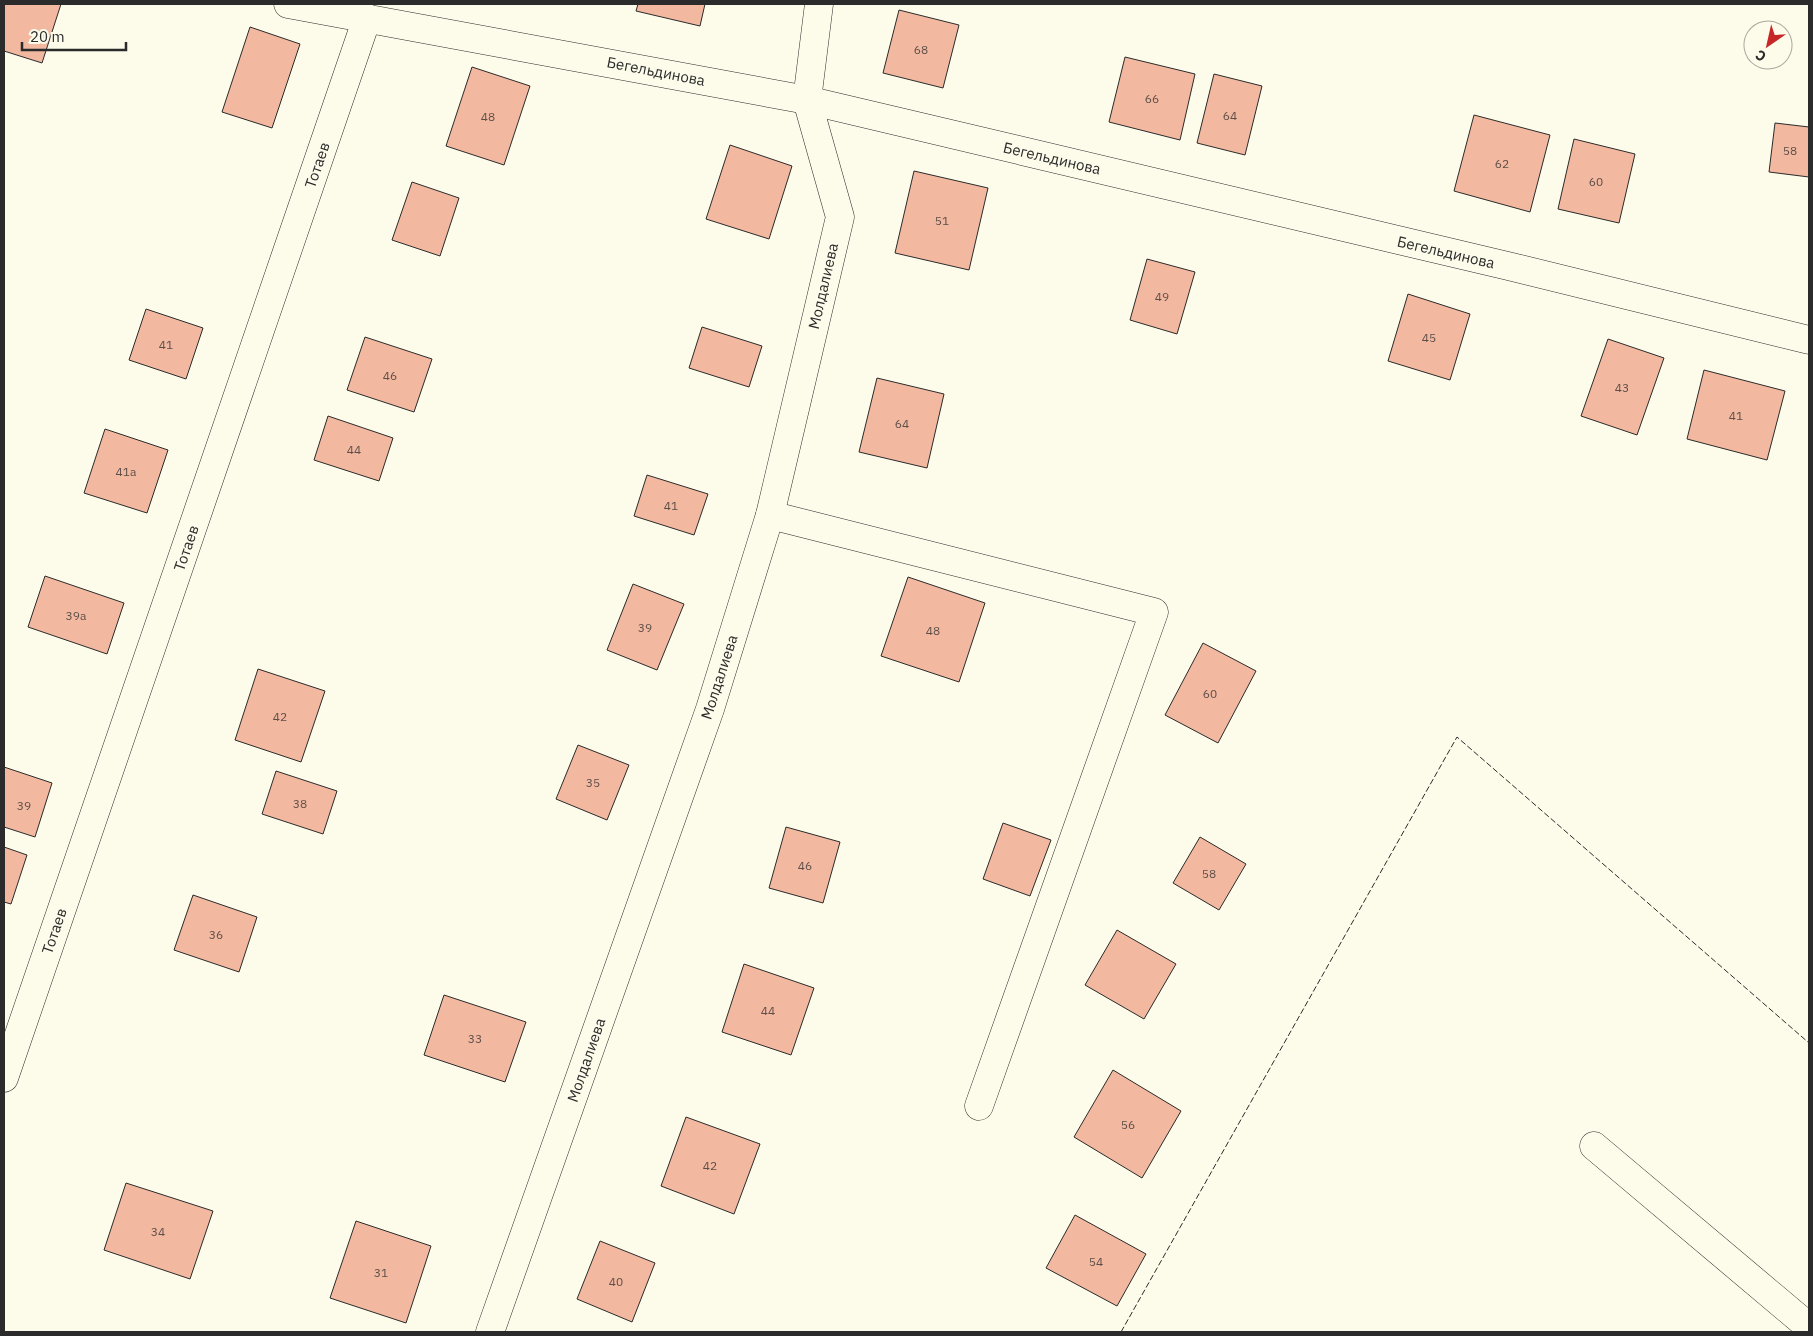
<svg xmlns="http://www.w3.org/2000/svg" width="1813" height="1336" viewBox="0 0 1813 1336" font-family="'IBM Plex Sans',sans-serif">
	<style>
		.building { fill: #f2b8a0; stroke: #2b2b2b }
		.lines { fill: none; stroke-linecap: round; stroke-linejoin: round }
		.minor-casing { stroke: #2b2b2b; stroke-width: 29 }
		.minor { stroke: #fdfbea; stroke-width: 28 }
		.fence { stroke: #2b2b2b; stroke-width: 1; stroke-dasharray: 6 2.5; stroke-linecap: butt }
		.labels { text-anchor: middle; dominant-baseline: central; stroke-width: 4; stroke-linejoin: round; paint-order: stroke }
		.number-label { font-size: 12px; fill: #5d4e48 }
		.street-label { font-size: 15px; fill: #2b2b2b; stroke: #fdfbea }
	</style>
	<rect width="100%" height="100%" fill="#fdfbea"/>
	<g class="building">
		<path d="M4,4H61L42,63L4,51Z"/>
		<path d="M638,4H705L700,26L636,11Z"/>
		<path d="M899,10L959,25L943,88L883,73Z"/>
		<path d="M250,27L300,44L272,128L222,112Z"/>
		<path d="M1125,57L1195,74L1180,140L1109,122Z"/>
		<path d="M472,67L530,86L504,165L446,146Z"/>
		<path d="M1214,74L1262,86L1245,155L1197,143Z"/>
		<path d="M1474,115L1550,135L1530,212L1454,191Z"/>
		<path d="M1775,123L1809,127V177L1769,172Z"/>
		<path d="M1574,139L1635,154L1619,223L1558,209Z"/>
		<path d="M730,145L792,166L769,239L706,219Z"/>
		<path d="M914,171L988,188L969,270L895,253Z"/>
		<path d="M412,182L459,198L440,256L392,240Z"/>
		<path d="M1147,259L1195,272L1177,334L1130,320Z"/>
		<path d="M1408,294L1470,314L1450,380L1388,361Z"/>
		<path d="M146,309L203,328L186,379L129,360Z"/>
		<path d="M702,327L762,346L749,387L689,368Z"/>
		<path d="M365,337L432,359L414,412L347,390Z"/>
		<path d="M1608,339L1664,358L1637,435L1581,416Z"/>
		<path d="M1704,370L1785,391L1767,460L1687,439Z"/>
		<path d="M877,378L944,394L927,468L859,452Z"/>
		<path d="M328,416L393,438L379,481L314,460Z"/>
		<path d="M105,429L168,450L147,513L84,493Z"/>
		<path d="M647,475L708,494L694,535L634,516Z"/>
		<path d="M45,576L124,603L107,654L28,627Z"/>
		<path d="M908,577L985,603L959,682L881,656Z"/>
		<path d="M633,584L684,604L657,670L607,650Z"/>
		<path d="M1203,643L1256,671L1218,743L1165,715Z"/>
		<path d="M258,669L325,691L301,762L235,740Z"/>
		<path d="M578,745L629,765L607,820L556,799Z"/>
		<path d="M4,767L52,783L35,837L4,827Z"/>
		<path d="M276,771L337,791L323,834L262,814Z"/>
		<path d="M1003,823L1051,840L1030,896L983,879Z"/>
		<path d="M786,827L840,842L823,903L769,888Z"/>
		<path d="M1200,837L1246,864L1219,910L1173,883Z"/>
		<path d="M4,847L27,855L11,904L4,902Z"/>
		<path d="M193,895L257,917L239,972L174,950Z"/>
		<path d="M1117,930L1176,964L1144,1019L1085,985Z"/>
		<path d="M744,964L814,988L791,1055L722,1032Z"/>
		<path d="M444,995L526,1022L505,1082L424,1055Z"/>
		<path d="M1113,1070L1181,1111L1142,1178L1074,1137Z"/>
		<path d="M686,1117L760,1144L734,1214L661,1186Z"/>
		<path d="M126,1183L213,1211L190,1279L104,1250Z"/>
		<path d="M1075,1215L1146,1254L1117,1306L1046,1268Z"/>
		<path d="M356,1221L431,1246L406,1323L330,1298Z"/>
		<path d="M600,1241L655,1263L632,1322L577,1299Z"/>
	</g>
	<g class="lines">
		<g class="minor-casing">
			<g id="minor">
				<path d="M288,4L807,100L1508,266L1809,340"/>
				<path d="M770,515L1154,612L979,1106"/>
				<path d="M4,1078L367,18"/>
				<path d="M1594,1146L1809,1327"/>
				<path d="M490,1332L710,709L770,515L840,217L807,100L819,4"/>
			</g>
		</g>
		<use href="#minor" class="minor"/>
		<path class="fence" d="M1121,1332L1457,737L1809,1043"/>
	</g>
	<g class="labels">
		<g class="number-label">
			<text x="921" y="49">68</text>
			<text x="1152" y="98">66</text>
			<text x="1230" y="115">64</text>
			<text x="488" y="116">48</text>
			<text x="1790" y="150">58</text>
			<text x="1502" y="163">62</text>
			<text x="1596" y="181">60</text>
			<text x="942" y="220">51</text>
			<text x="1162" y="296">49</text>
			<text x="1429" y="337">45</text>
			<text x="166" y="344">41</text>
			<text x="390" y="375">46</text>
			<text x="1622" y="387">43</text>
			<text x="1736" y="415">41</text>
			<text x="902" y="423">64</text>
			<text x="354" y="449">44</text>
			<text x="126" y="471">41а</text>
			<text x="671" y="505">41</text>
			<text x="76" y="615">39а</text>
			<text x="645" y="627">39</text>
			<text x="933" y="630">48</text>
			<text x="1210" y="693">60</text>
			<text x="280" y="716">42</text>
			<text x="593" y="782">35</text>
			<text x="300" y="803">38</text>
			<text x="24" y="805">39</text>
			<text x="805" y="865">46</text>
			<text x="1209" y="873">58</text>
			<text x="216" y="934">36</text>
			<text x="768" y="1010">44</text>
			<text x="475" y="1038">33</text>
			<text x="1128" y="1124">56</text>
			<text x="710" y="1165">42</text>
			<text x="158" y="1231">34</text>
			<text x="1096" y="1261">54</text>
			<text x="381" y="1272">31</text>
			<text x="616" y="1281">40</text>
		</g>
		<g class="street-label">
			<text transform="translate(656 71) rotate(11)">Бегельдинова</text>
			<text transform="translate(1052 158) rotate(13)">Бегельдинова</text>
			<text transform="translate(317 165) rotate(-71)">Тотаев</text>
			<text transform="translate(1446 252) rotate(13)">Бегельдинова</text>
			<text transform="translate(823 286) rotate(-77)">Молдалиева</text>
			<text transform="translate(186 548) rotate(-71)">Тотаев</text>
			<text transform="translate(719 677) rotate(-72)">Молдалиева</text>
			<text transform="translate(54 931) rotate(-71)">Тотаев</text>
			<text transform="translate(586 1060) rotate(-71)">Молдалиева</text>
		</g>
	</g>
	<rect width="1813" height="1336" fill="none" stroke="#2b2b2b" stroke-width="10"/>
	<g transform="translate(1768 45) rotate(214)"><circle r="24" fill="#fdfbea" stroke="#a9a89e"/>
	<path d="M0-4L9 19L0 12L-9 19Z" fill="#c62828"/>
	<text y="-8" font-size="14" font-weight="bold" text-anchor="middle" fill="#2b2b2b">С</text>
	</g>
	<path d="M22 42v8h104v-8" fill="none" stroke="#2b2b2b" stroke-width="2.5"/>
	<text x="30" y="42" font-size="15" fill="#2b2b2b" stroke="#fdfbea" stroke-width="4" paint-order="stroke">20 m</text>
</svg>
